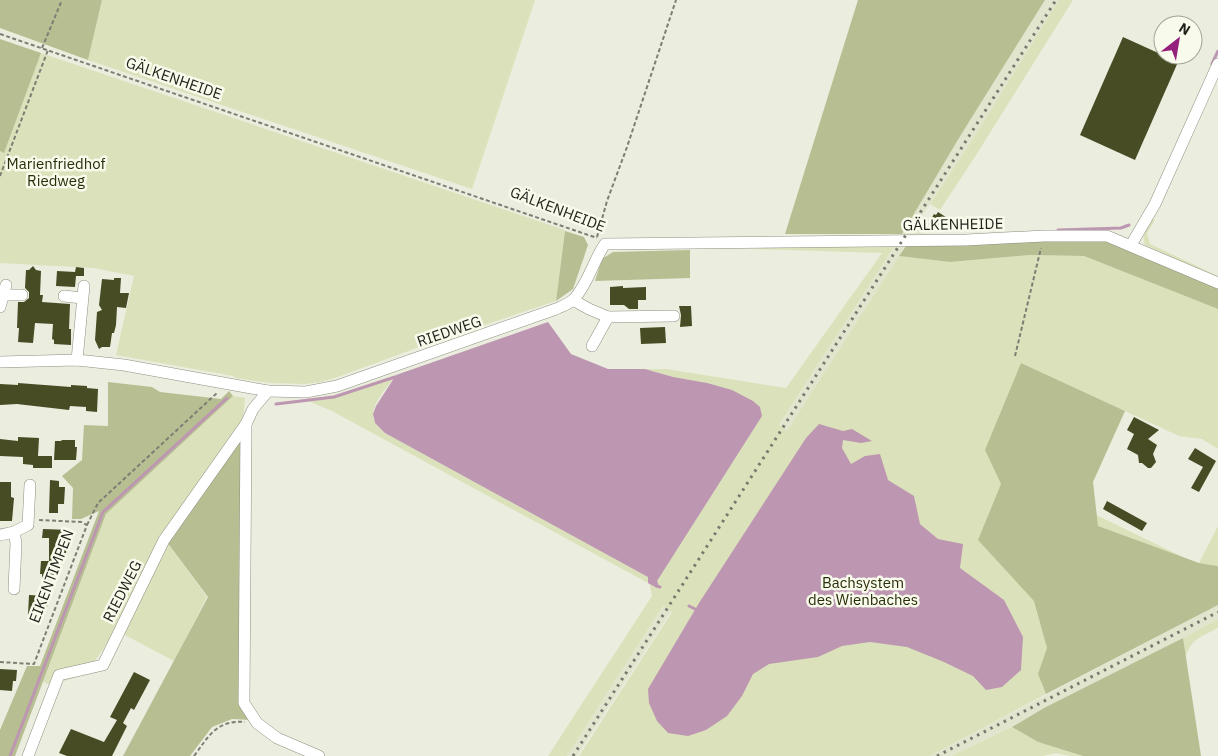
<svg xmlns="http://www.w3.org/2000/svg" width="1218" height="756" viewBox="0 0 1218 756" font-family="'IBM Plex Sans',sans-serif">
	<style>
		.built { fill: #e1e5ce }
		.green { fill: #dbe2bb }
		.forest { fill: #b7be92 }
		.water { fill: #bd96b1 }
		.lines { fill: none; stroke-linecap: round; stroke-linejoin: round }
		.stream { stroke: #bd96b1; stroke-width: 3 }
		.building { fill: #474c24 }
		.minor-casing { stroke: #8d8f81; stroke-width: 12 }
		.path { stroke: #7d7e74; stroke-width: 2; stroke-dasharray: 4 2.5; stroke-linecap: butt }
		.minor { stroke: #fff; stroke-width: 11 }
		.rail { stroke: #77786e; stroke-width: 3; stroke-dasharray: 2.5 5; stroke-linecap: butt }
		.labels { text-anchor: middle; dominant-baseline: central; stroke-width: 5; stroke-linejoin: round; paint-order: stroke }
		.street-label { font-size: 15px; fill: #1f201a; stroke: #f8fbeb }
		.park-label { font-size: 15px; fill: #282c09; stroke: #f8fbeb }
	</style>
	<rect width="100%" height="100%" fill="#ebedde"/>
	<g class="built">
		<path d="M1045,0H1059L969,145L920,219L929,226L923,236L913,234L731,519L577,756H567L895,245L959,138Z"/>
		<path d="M1218,605V619L1183,638L1044,708L1012,727L951,756H930Z"/>
	</g>
	<g class="green">
		<path d="M102,0H535L472,189L88,60Z"/>
		<path d="M1059,0H1073L978,152L940,210L930,204L969,145Z"/>
		<path d="M41,53L565,230L556,301L422,346L335,378L320,382L305,384L270,383L236,378L233,376L116,355L134,276L94,268L0,263V151L4,152Z"/>
		<path d="M1152,219L1155,220L1147,233L1150,244L1218,276V279L1145,245C1141,235 1147,227 1152,219Z"/>
		<path d="M895,245L779,425L787,431L899,256L950,262L1030,255L1084,256L1218,309V449L1202,439L1179,436L1021,363L997,467L1218,574L1041,683L1046,694L930,756H579L672,612L663,606L567,756H548L652,596L649,581L648,580V583L332,411L306,400L339,394L396,375C388,387 365,410 376,424C378,427 382,430 385,433L647,576L567,357L621,374L659,373L645,369H666L786,388L882,253L752,249L768,247Z"/>
		<path d="M233,396L245,398L243,423L162,538L112,636L86,674L52,685L43,682L106,514Z"/>
		<path d="M1218,526V566L1199,563Z"/>
		<path d="M167,542L207,597L174,661L121,633Z"/>
		<path d="M1218,619V628C1201,637 1190,639 1185,659L1183,638Z"/>
		<path d="M1012,727L1038,742L1083,756H1070L1056,753L1043,756H951Z"/>
	</g>
	<g class="forest">
		<path d="M0,0H102L88,60L0,28Z"/>
		<path d="M858,0H1045L959,138L902,234H785Z"/>
		<path d="M0,39L41,53L4,153L0,151Z"/>
		<path d="M565,231L584,237L588,245L573,289L556,301Z"/>
		<path d="M1107,239L1218,288V309L1084,256L1030,255L950,262L899,256L906,246Z"/>
		<path d="M690,250V278L595,281L602,259L613,252Z"/>
		<path d="M1021,363L1125,411L1093,482L1098,526L1199,563L1218,566V605L1046,694L1038,674L1047,648L1034,601L978,540L1001,484L985,450Z"/>
		<path d="M108,382L152,387L160,392L221,399L229,391L233,396L106,514L15,756H0V730L27,666H40L99,511L81,519H72L73,488L62,476L82,460L84,425L108,426Z"/>
		<path d="M243,435L241,704L252,720L232,719L212,727L190,756H123L208,597L167,542Z"/>
		<path d="M1183,638L1201,756H1083L1038,742L1012,727L1044,708Z"/>
	</g>
	<g class="water">
		<path d="M548,322L571,354L608,369H645L673,377L707,383L732,390L753,401L760,407L762,416L657,581V588L648,583V577L385,433L375,423L373,414L376,406L396,375Z"/>
		<path d="M819,424L843,431L852,429L872,441L861,443L843,440L842,448L851,464L865,456L880,454L888,480L914,496L920,524L938,539L963,544L960,568L1004,600L1023,637L1021,670L1002,687L986,690L973,676L944,662L907,647L870,642L842,646L818,657L769,664L753,674L742,696L727,716L706,730L688,736L668,733L657,721L649,703L648,689L699,603L806,438Z"/>
	</g>
	<g class="lines">
		<g class="stream">
			<path d="M1212,64L1218,51"/>
			<path d="M1058,230L1121,228L1129,225"/>
			<path d="M276,404L334,397L395,377L399,379"/>
			<path d="M656,582L657,586L660,587"/>
			<path d="M689,606L697,610"/>
			<path d="M10,756L103,512L227,398"/>
		</g>
	</g>
	<g class="building">
		<path d="M1123,37L1178,62L1135,160L1080,135Z"/>
		<path d="M938,212L949,219L942,230L931,224L932,222L930,221L934,214L936,215Z"/>
		<path d="M33,266L36,270L41,271L40,295H43L42,302L70,304L69,329H71V345L54,344V340L52,339L53,324L35,323L33,343L18,342L19,328H17L18,302H24L29,298V292L25,288L26,270H29Z"/>
		<path d="M76,267L84,268V276H76L75,287L56,286L57,271L75,272Z"/>
		<path d="M114,278H121L120,293H129L126,308L117,307L116,325L114,333H112L110,347H102L99,349L95,340L97,312L102,310L99,305L102,279L114,280Z"/>
		<path d="M623,286V288L646,287V300H638V309H629L624,305H610V287Z"/>
		<path d="M679,306H691L692,326L680,327L681,315Z"/>
		<path d="M665,327L666,343L641,344L640,328Z"/>
		<path d="M18,383L71,387V385L87,386V388L98,389L97,412L86,411V407L70,406L69,410L17,404L0,405V384L18,385Z"/>
		<path d="M1134,417L1159,430L1148,439L1157,445L1153,454L1156,462L1151,468H1148L1142,463H1139L1138,455L1127,449L1134,434L1127,430Z"/>
		<path d="M18,437L39,438L38,456H52V468H33V465L23,464V457L0,456V439L18,441Z"/>
		<path d="M62,440H75V447H77L76,460H54L55,441H61Z"/>
		<path d="M1195,448L1216,461L1199,492L1191,488L1203,467L1188,459Z"/>
		<path d="M50,480L59,481V487H65L64,504H58V513H49Z"/>
		<path d="M0,482H11V497L14,498L12,521H0Z"/>
		<path d="M1107,501L1147,523L1142,531L1103,509Z"/>
		<path d="M43,529L70,530L69,543H67L66,553L58,552L57,581L42,580V574H40L41,561H49V538H42Z"/>
		<path d="M29,595L48,596L47,608L41,607L40,616L28,615Z"/>
		<path d="M0,669L17,670L16,681H13L12,691L0,690Z"/>
		<path d="M134,672L150,680L134,710L131,708L123,723L127,726L112,756H67L59,753L71,729L104,742L117,720L110,717Z"/>
	</g>
	<g class="lines">
		<g class="minor-casing">
			<g id="minor">
				<path d="M1131,245L1155,204L1218,64"/>
				<path d="M3,295H22"/>
				<path d="M64,296L82,298"/>
				<path d="M573,300L589,309L608,317L674,316"/>
				<path d="M0,307L6,285"/>
				<path d="M592,346L608,317"/>
				<path d="M77,360L84,286"/>
				<path d="M0,362L77,360L124,365L268,391L306,392L337,386L556,309C562,306 569,304 574,299C588,284 593,261 605,244L966,240L1044,236H1107L1218,283"/>
				<path d="M246,424L244,703L257,723L277,738L319,756"/>
				<path d="M14,532L16,543L14,589"/>
				<path d="M0,535L14,532L28,525L30,485"/>
				<path d="M28,756L59,675L103,665L164,540L246,424L253,409L268,391"/>
			</g>
		</g>
		<g class="path">
			<path d="M0,34L597,238"/>
			<path d="M42,48L62,0"/>
			<path d="M0,176L48,50"/>
			<path d="M597,237L607,201L627,147L676,0"/>
			<path d="M1015,356L1041,248"/>
			<path d="M87,525L98,503L218,392"/>
			<path d="M0,662L34,664L87,525L81,522L39,520"/>
			<path d="M194,756C209,736 216,720 245,722"/>
		</g>
		<use href="#minor" class="minor"/>
		<g class="rail">
			<path d="M573,756L1056,0"/>
			<path d="M937,756L1218,612"/>
		</g>
	</g>
	<g class="labels">
		<g class="street-label">
			<text transform="translate(174 78) rotate(19)">GÄLKENHEIDE</text>
			<text transform="translate(558 209) rotate(21)">GÄLKENHEIDE</text>
			<text transform="translate(953 224) rotate(-1)">GÄLKENHEIDE</text>
			<text transform="translate(449 331) rotate(-19)">RIEDWEG</text>
			<text transform="translate(51 576) rotate(-69)">EIKENTIMPEN</text>
			<text transform="translate(122 591) rotate(-63)">RIEDWEG</text>
		</g>
		<g class="park-label">
			<text x="56" y="163">Marienfriedhof<tspan x="56" dy="17">Riedweg</tspan></text>
			<text x="863" y="582">Bachsystem<tspan x="863" dy="17">des Wienbaches</tspan></text>
		</g>
	</g>
	<g transform="translate(1178 40) rotate(31)"><circle r="24" fill="#f8fbeb" stroke="#a1a397"/>
	<path d="M0-4L9 19L0 12L-9 19Z" fill="#941f7c"/>
	<text y="-8" font-size="14" font-weight="bold" text-anchor="middle" fill="#1f201a">N</text>
	</g>
</svg>
